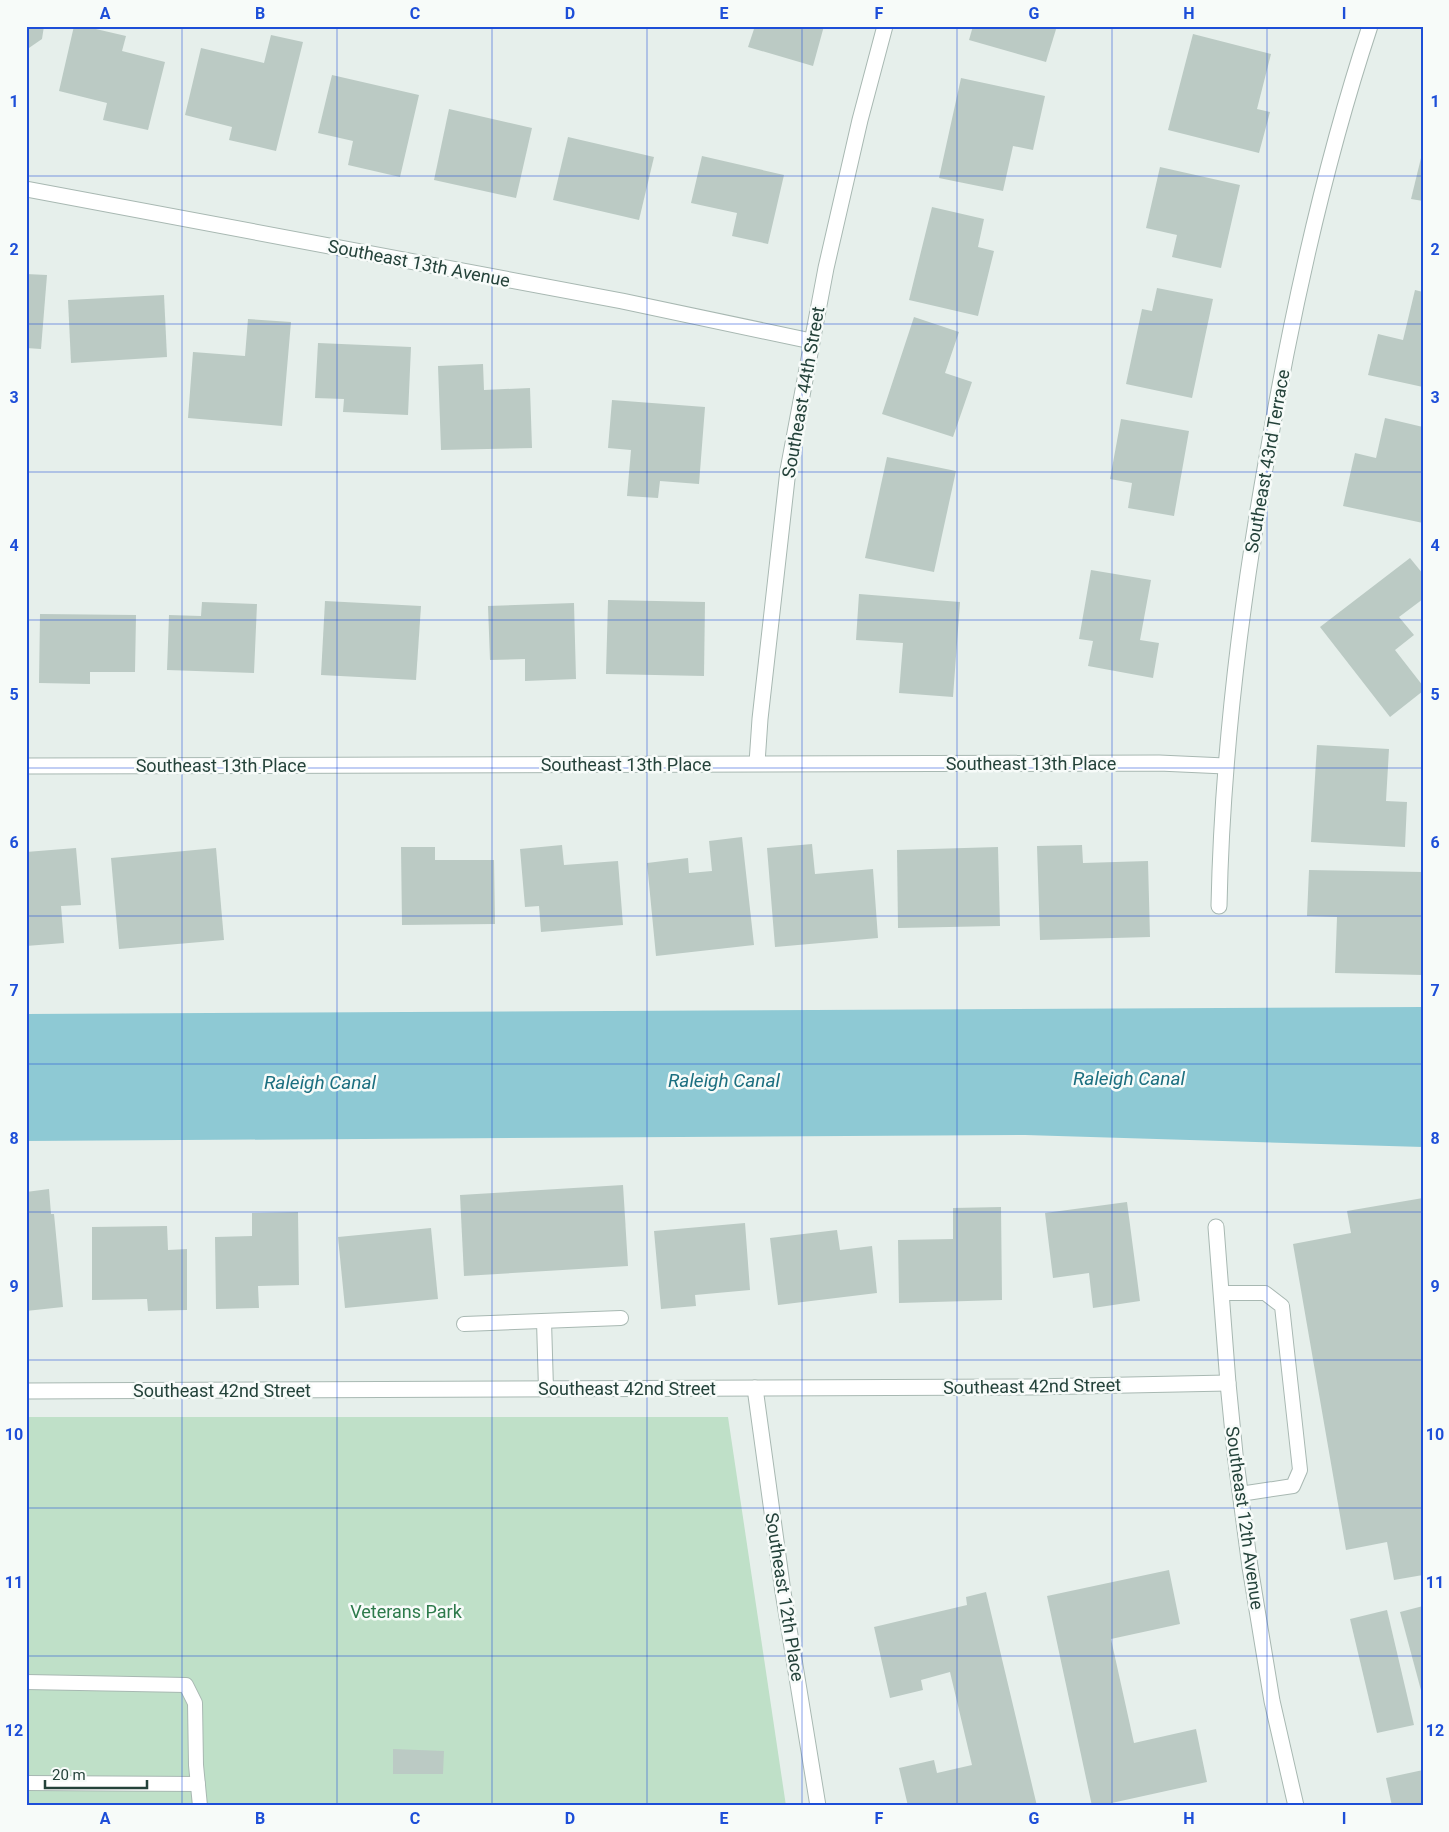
<svg xmlns="http://www.w3.org/2000/svg" width="1449" height="1832" viewBox="0 0 1449 1832" font-family="Roboto,sans-serif">
	<style>
		.green { fill: #bfe0c8 }
		.water { fill: #8ec9d4 }
		.building { fill: #bbcac4 }
		.lines { fill: none; stroke-linecap: round; stroke-linejoin: round }
		.service-casing { stroke: #a8b8b2; stroke-width: 16 }
		.minor-casing { stroke: #a8b8b2; stroke-width: 17 }
		.service { stroke: #fff; stroke-width: 14 }
		.minor { stroke: #fff; stroke-width: 15 }
		.grid { fill: none; stroke: #1d4ed8; stroke-width: 1; stroke-opacity: 0.55 }
		.labels { text-anchor: middle; dominant-baseline: central; stroke-width: 5; stroke-linejoin: round; paint-order: stroke }
		.street-label { font-size: 18px; fill: #24423a; stroke: #f7fbf9 }
		.park-label { font-size: 18px; fill: #2d7a4b; stroke: #f7fbf9 }
		.water-label { font-size: 19px; font-style: italic; fill: #1c6f80; stroke: #f7fbf9 }
		.neatline { fill: none; stroke: #1d4ed8; stroke-width: 2 }
		.grid-label { font-size: 16px; text-anchor: middle; font-weight: bold; fill: #1d4ed8 }
	</style>
	<rect width="100%" height="100%" fill="#e6efeb"/>
	<path class="green" d="M26,1417H728L786,1806H26Z"/>
	<path class="water" d="M1423,1007V1147L1025,1135L26,1141V1014Z"/>
	<g class="building">
		<path d="M26,26H44L42,39L26,50Z"/>
		<path d="M74,26H83L126,36L122,51L165,62L148,130L103,120L107,103L59,91Z"/>
		<path d="M824,26L813,66L748,47L754,29L747,26Z"/>
		<path d="M973,26H1057L1046,62L969,40Z"/>
		<path d="M1193,34L1271,54L1257,109L1270,112L1259,153L1168,130Z"/>
		<path d="M271,35L303,42L276,151L229,140L232,127L185,115L201,48L264,63Z"/>
		<path d="M332,75L419,95L400,177L348,165L353,141L318,133Z"/>
		<path d="M961,78L1045,96L1033,150L1013,146L1003,191L939,178Z"/>
		<path d="M449,109L532,128L516,198L434,180Z"/>
		<path d="M568,137L654,157L639,220L553,200Z"/>
		<path d="M702,156L784,175L768,244L732,236L737,213L691,203Z"/>
		<path d="M1421,158H1423V201L1411,199Z"/>
		<path d="M1160,167L1240,185L1221,268L1172,257L1177,235L1146,228Z"/>
		<path d="M932,207L984,219L978,247L994,251L978,316L909,300Z"/>
		<path d="M26,274L47,275L41,349L26,348Z"/>
		<path d="M1157,288L1213,299L1192,398L1126,384L1142,309L1152,311Z"/>
		<path d="M1415,290L1423,292V387L1368,375L1378,334L1403,340Z"/>
		<path d="M164,295L167,357L71,363L68,300Z"/>
		<path d="M914,317L959,332L945,373L972,382L953,437L882,414Z"/>
		<path d="M248,319L291,322L282,426L188,418L193,352L245,356Z"/>
		<path d="M318,343L411,347L408,415L343,412L344,399L315,398Z"/>
		<path d="M483,364L484,390L530,388L532,448L441,450L438,366Z"/>
		<path d="M612,400L705,407L699,484L660,481L658,498L627,496L631,450L608,448Z"/>
		<path d="M1385,418L1423,427V523L1343,506L1355,453L1376,458Z"/>
		<path d="M1121,419L1189,431L1174,516L1128,508L1132,483L1110,479Z"/>
		<path d="M887,457L956,471L934,572L865,558Z"/>
		<path d="M1410,558L1423,574V599L1399,617L1414,635L1395,650L1423,686V691L1390,717L1320,627Z"/>
		<path d="M1091,570L1151,580L1140,640L1159,643L1153,678L1088,666L1093,641L1079,639Z"/>
		<path d="M859,594L960,602L953,697L899,693L903,643L856,640Z"/>
		<path d="M608,600L705,602L704,676L606,674Z"/>
		<path d="M325,601L421,606L416,680L321,675Z"/>
		<path d="M202,602L257,604L254,673L167,670L169,615L201,616Z"/>
		<path d="M574,603L576,679L525,681V659L490,660L488,606Z"/>
		<path d="M40,614L136,615L135,672H90V684L39,683Z"/>
		<path d="M1317,745L1389,749L1386,801L1407,802L1405,847L1311,842Z"/>
		<path d="M742,837L754,945L656,956L647,863L688,858L689,873L712,871L709,841Z"/>
		<path d="M812,844L815,874L873,869L878,938L775,947L767,848Z"/>
		<path d="M562,845L564,865L618,861L623,925L541,932L539,906L525,907L520,849Z"/>
		<path d="M1082,845L1083,863L1148,861L1150,937L1040,940L1037,846Z"/>
		<path d="M401,847H435V860H494L495,924L402,925Z"/>
		<path d="M998,847L1000,926L898,928L897,850Z"/>
		<path d="M76,848L81,905L61,906L64,943L26,946V852Z"/>
		<path d="M216,848L224,940L119,949L111,858Z"/>
		<path d="M1309,870L1423,872V975L1335,973L1337,917L1307,916Z"/>
		<path d="M623,1185L628,1266L464,1276L460,1195Z"/>
		<path d="M49,1189L51,1214H54L63,1307L26,1311V1192Z"/>
		<path d="M1423,1198V1575L1394,1580L1387,1542L1346,1550L1293,1244L1351,1233L1347,1211Z"/>
		<path d="M1127,1202L1140,1301L1093,1308L1089,1273L1053,1278L1045,1213Z"/>
		<path d="M1001,1207L1002,1300L899,1303L898,1240L953,1239V1208Z"/>
		<path d="M298,1212L299,1285L258,1286L259,1308L216,1309L215,1237L252,1236V1213Z"/>
		<path d="M745,1223L750,1290L695,1295L696,1306L661,1309L654,1231Z"/>
		<path d="M167,1226L168,1250L187,1249V1310L148,1311L147,1299L92,1300V1227Z"/>
		<path d="M431,1228L438,1299L345,1308L338,1237Z"/>
		<path d="M837,1230L840,1250L872,1246L877,1293L778,1305L770,1238Z"/>
		<path d="M1169,1570L1180,1624L1111,1639L1134,1743L1196,1729L1207,1782L1098,1806H1092L1047,1596Z"/>
		<path d="M986,1592L1037,1806H908L899,1768L934,1760L937,1773L972,1765L950,1672L921,1680L923,1690L890,1698L874,1627L967,1605L966,1597Z"/>
		<path d="M1423,1606V1694H1422L1400,1612Z"/>
		<path d="M1387,1610L1414,1725L1377,1733L1350,1619Z"/>
		<path d="M393,1749L444,1751L443,1774H393Z"/>
		<path d="M1423,1770V1806H1392L1386,1778Z"/>
	</g>
	<g class="lines">
		<g class="service-casing">
			<g id="service">
				<path d="M1221,1293H1265L1282,1306L1300,1470L1293,1486L1240,1494"/>
				<path d="M544,1321L546,1389"/>
				<path d="M464,1324L621,1318"/>
				<path d="M26,1682L186,1685L195,1703L196,1765L200,1806"/>
				<path d="M26,1783L198,1784"/>
			</g>
		</g>
		<g class="minor-casing">
			<g id="minor">
				<path d="M26,189L622,301L811,341"/>
				<path d="M757,763L760,719L788,470L826,268L860,120L885,26"/>
				<path d="M26,766L1159,763L1225,766"/>
				<path d="M1219,906C1222,757 1240,610 1266,463C1291,316 1323,168 1370,26"/>
				<path d="M1216,1227L1228,1383L1235,1454L1250,1567L1272,1701L1296,1806"/>
				<path d="M755,1388L783,1592L818,1806"/>
				<path d="M26,1391L1030,1387L1228,1383"/>
			</g>
		</g>
		<use href="#service" class="service"/>
		<use href="#minor" class="minor"/>
	</g>
	<path class="grid" d="M182,26V1806M337,26V1806M492,26V1806M647,26V1806M802,26V1806M957,26V1806M1112,26V1806M1267,26V1806M26,176H1423M26,324H1423M26,472H1423M26,620H1423M26,768H1423M26,916H1423M26,1064H1423M26,1212H1423M26,1360H1423M26,1508H1423M26,1656H1423"/>
	<g class="labels">
		<g class="street-label">
			<text transform="translate(419 263) rotate(11)">Southeast 13th Avenue</text>
			<text transform="translate(803 392) rotate(-80)">Southeast 44th Street</text>
			<text transform="translate(1267 461) rotate(-80)">Southeast 43rd Terrace</text>
			<text x="1031" y="763">Southeast 13th Place</text>
			<text x="626" y="764">Southeast 13th Place</text>
			<text x="221" y="765">Southeast 13th Place</text>
			<text transform="translate(1032 1386) rotate(-1)">Southeast 42nd Street</text>
			<text x="627" y="1388">Southeast 42nd Street</text>
			<text x="222" y="1390">Southeast 42nd Street</text>
			<text transform="translate(1245 1518) rotate(82)">Southeast 12th Avenue</text>
			<text transform="translate(785 1597) rotate(81)">Southeast 12th Place</text>
		</g>
		<g class="park-label">
			<text x="406" y="1611">Veterans Park</text>
		</g>
		<g class="water-label">
			<text x="1129" y="1078">Raleigh Canal</text>
			<text x="724" y="1080">Raleigh Canal</text>
			<text x="320" y="1082">Raleigh Canal</text>
		</g>
	</g>
	<rect width="1449" height="1832" fill="none" stroke="#f7fbf9" stroke-width="55"/>
	<path d="M45 1780v8h102v-8" fill="none" stroke="#24423a" stroke-width="2.5"/>
	<text x="52" y="1780" font-size="15" fill="#24423a" stroke="#f7fbf9" stroke-width="4" paint-order="stroke">20 m</text>
	<rect x="28" y="28" width="1394" height="1776" class="neatline"/>
	<g class="grid-label">
		<text x="105" y="19">A</text>
		<text x="260" y="19">B</text>
		<text x="415" y="19">C</text>
		<text x="570" y="19">D</text>
		<text x="724" y="19">E</text>
		<text x="879" y="19">F</text>
		<text x="1034" y="19">G</text>
		<text x="1189" y="19">H</text>
		<text x="1344" y="19">I</text>
		<text x="14" y="107">1</text>
		<text x="1435" y="107">1</text>
		<text x="14" y="255">2</text>
		<text x="1435" y="255">2</text>
		<text x="14" y="403">3</text>
		<text x="1435" y="403">3</text>
		<text x="14" y="551">4</text>
		<text x="1435" y="551">4</text>
		<text x="14" y="700">5</text>
		<text x="1435" y="700">5</text>
		<text x="14" y="848">6</text>
		<text x="1435" y="848">6</text>
		<text x="14" y="996">7</text>
		<text x="1435" y="996">7</text>
		<text x="14" y="1144">8</text>
		<text x="1435" y="1144">8</text>
		<text x="14" y="1292">9</text>
		<text x="1435" y="1292">9</text>
		<text x="14" y="1440">10</text>
		<text x="1435" y="1440">10</text>
		<text x="14" y="1588">11</text>
		<text x="1435" y="1588">11</text>
		<text x="14" y="1736">12</text>
		<text x="1435" y="1736">12</text>
		<text x="105" y="1824">A</text>
		<text x="260" y="1824">B</text>
		<text x="415" y="1824">C</text>
		<text x="570" y="1824">D</text>
		<text x="724" y="1824">E</text>
		<text x="879" y="1824">F</text>
		<text x="1034" y="1824">G</text>
		<text x="1189" y="1824">H</text>
		<text x="1344" y="1824">I</text>
	</g>
</svg>
